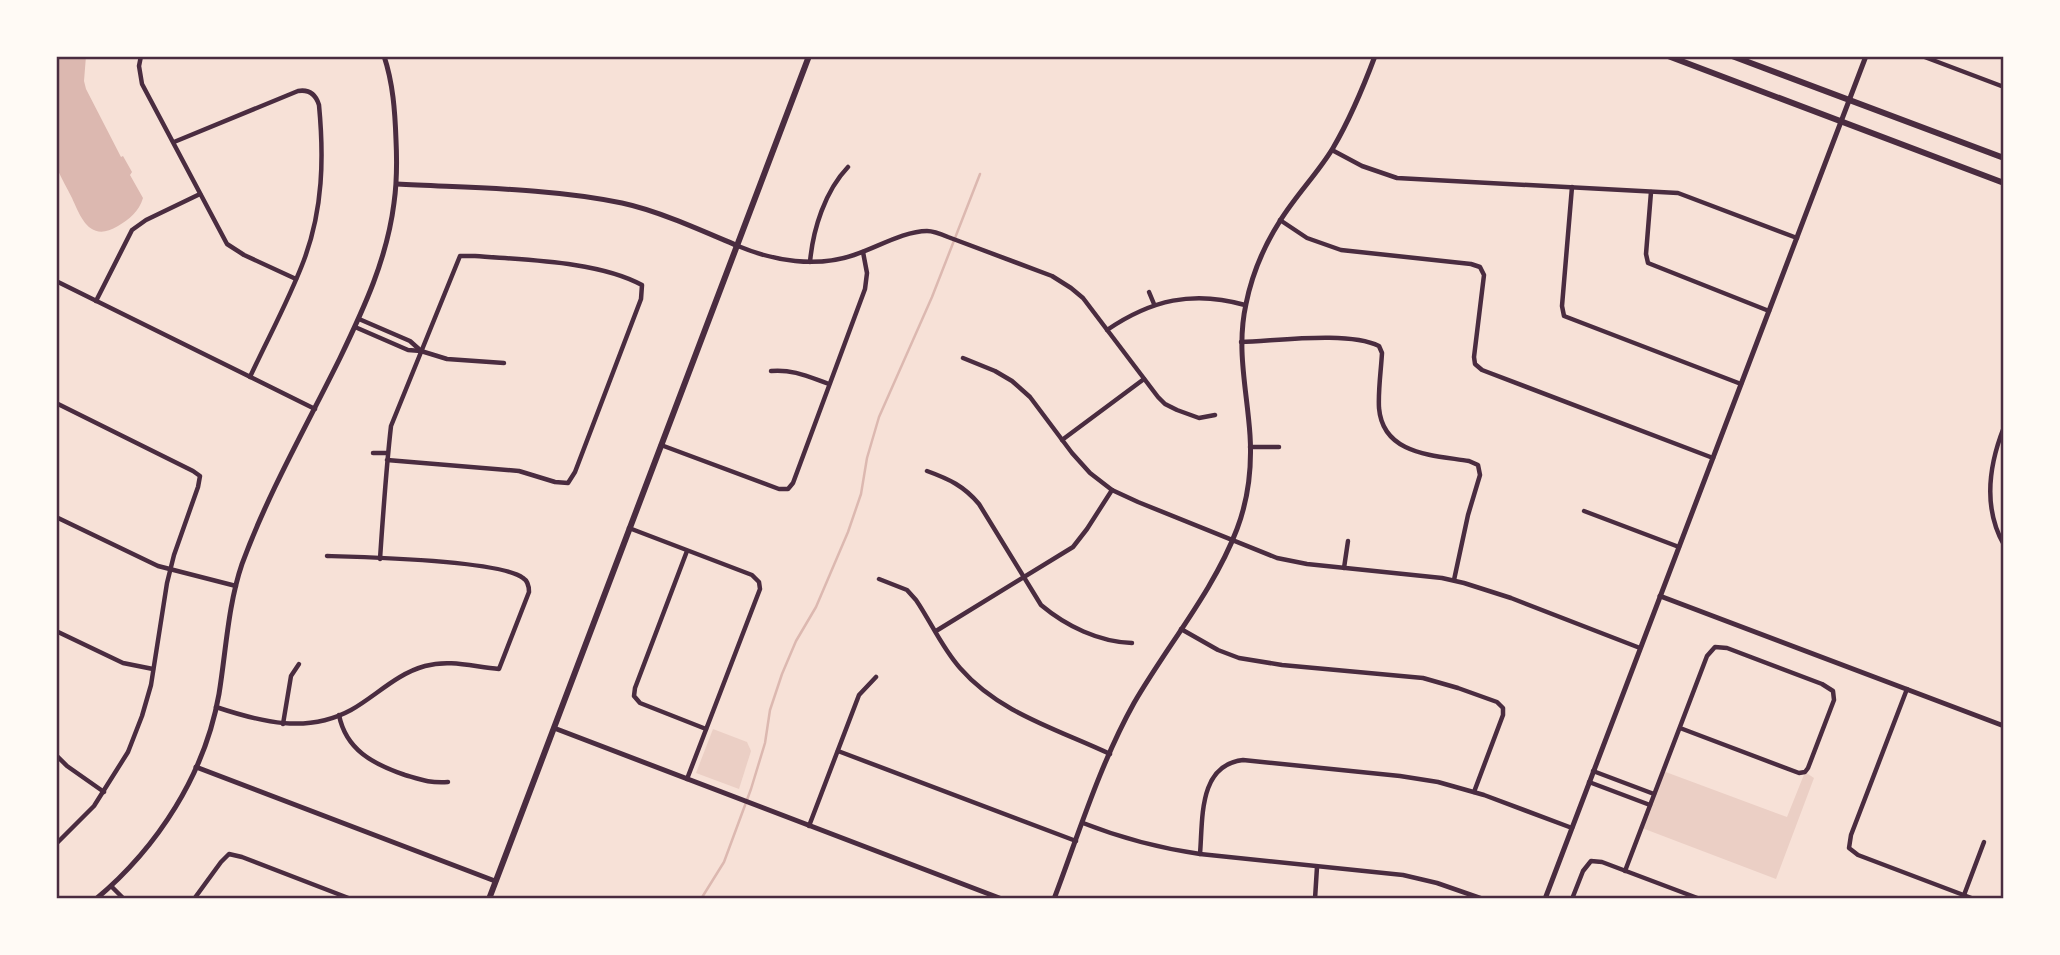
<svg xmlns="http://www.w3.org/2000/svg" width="2060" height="955" viewBox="0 0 2060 955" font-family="'Playfair Display',serif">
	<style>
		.green { fill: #ebcfc5 }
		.water { fill: #dcb8b0 }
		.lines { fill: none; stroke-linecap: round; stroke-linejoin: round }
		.stream { stroke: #dcb8b0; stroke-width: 2.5 }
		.minor { stroke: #4a2c40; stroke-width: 4.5 }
		.tertiary { stroke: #4a2c40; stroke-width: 5 }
		.secondary { stroke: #4a2c40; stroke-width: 6 }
		.neatline { fill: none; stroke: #4a2c40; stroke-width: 2.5 }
	</style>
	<rect width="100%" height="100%" fill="#f7e1d7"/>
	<g class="green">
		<path d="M713,729L747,742L751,751L739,789L696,773Z"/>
		<path d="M1663,771L1787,817L1805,772L1814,778L1776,879L1642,828Z"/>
	</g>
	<path class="water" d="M56,56H86L84,81L86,89L121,157L123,156L132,172L130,175L143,198C139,211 130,219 118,226C90,243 81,218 72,198C67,188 61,178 57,168L59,165L56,161Z"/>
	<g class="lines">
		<path class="stream" d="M701,899L724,862L751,789L765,743L770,710L782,674L796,641L816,607L848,532L861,494L867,458L879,417L932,297L980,174"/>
		<g class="minor">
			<path d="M141,56L139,66L142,84L227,244L244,255L296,279"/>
			<path d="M1922,56L2004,87"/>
			<path d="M174,142L298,91C310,89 316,95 319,105C324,158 323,209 304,260C289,300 268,338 250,377"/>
			<path d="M1332,150L1362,166L1397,178L1678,193L1797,238"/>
			<path d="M1572,187L1562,306L1564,316L1741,384"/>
			<path d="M1651,192L1646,254L1648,263L1769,311"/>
			<path d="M1280,220L1307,238L1341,250L1471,264L1480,267L1484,275L1474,357L1475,364L1482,370L1713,458"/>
			<path d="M738,246C774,261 816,268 854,255C876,248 904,231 927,231C934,231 941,234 948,237L1052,276L1071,288L1083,298L1158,397L1165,404L1177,410L1199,418L1215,415"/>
			<path d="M810,262C813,229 825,191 848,167"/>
			<path d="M56,281L315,409"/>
			<path d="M1149,292L1154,304"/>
			<path d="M96,301L132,230L146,220L200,194"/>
			<path d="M359,319L410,341L420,350"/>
			<path d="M355,327L408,350L421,351L447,359L504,363"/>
			<path d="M1107,330C1151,300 1193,290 1245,305"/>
			<path d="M1241,342C1277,341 1348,331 1379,346L1382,353C1381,371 1378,390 1379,408C1383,455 1433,455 1469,461L1478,465L1480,475L1468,515L1454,580"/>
			<path d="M963,358L995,371L1012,381L1030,397L1072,453L1090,473L1112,490L1138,502L1277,558L1307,564L1442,578L1464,583L1511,598L1640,648"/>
			<path d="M771,371C793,369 809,377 829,384"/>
			<path d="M56,403L193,471L200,476L198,487L174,555L167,583L151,685L142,716L128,752L94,806L56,844"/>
			<path d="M2004,427C1989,465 1983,508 2004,545"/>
			<path d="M1062,440L1144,379"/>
			<path d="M661,445L779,489H788L793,483L865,289L867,273L863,252"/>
			<path d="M1250,447H1279"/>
			<path d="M373,453H387"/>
			<path d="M927,471C949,479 964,486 979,504L1041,605C1066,626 1099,642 1132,643"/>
			<path d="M1584,511L1679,547"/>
			<path d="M56,517L158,566L236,586"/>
			<path d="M629,528L752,575L759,582L760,589L687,779"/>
			<path d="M687,551L635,688L634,696L640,703L706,729"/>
			<path d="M380,559C383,515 386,470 391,426L460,256H475C525,260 598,261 642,285L641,299L575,472L568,483L555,482L519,471L387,460"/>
			<path d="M1344,568L1348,541"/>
			<path d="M879,579L907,590L916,600C931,622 942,648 960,668C999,713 1057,729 1110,754"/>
			<path d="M1181,629L1218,650L1239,658L1282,665L1423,678L1458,688L1497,702L1503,708V715L1474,792"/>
			<path d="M56,631L123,663L153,669"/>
			<path d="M936,631L1073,547L1087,529L1112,490"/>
			<path d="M1907,689L1851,835L1849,848L1858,855L1974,899"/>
			<path d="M216,707C261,722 307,734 351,710C376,696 396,674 425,666C450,659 474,667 499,669L529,592C529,586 528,581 523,578C500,560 363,557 327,556"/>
			<path d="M339,715C346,750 373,764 405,775C422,780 429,783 448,782"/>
			<path d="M283,724L291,676L299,664"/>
			<path d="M838,751L1076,841"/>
			<path d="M56,755L67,766L104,792"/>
			<path d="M1593,771L1654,794"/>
			<path d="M1589,782L1650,805"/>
			<path d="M1083,823C1121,838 1159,848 1200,854L1403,875L1437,883L1483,899"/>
			<path d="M809,826L859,695L876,677"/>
			<path d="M1200,854C1203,819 1198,765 1243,760L1400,776L1438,782L1484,795L1572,828"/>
			<path d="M1625,871L1707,656L1715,647L1727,648L1822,684L1833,691L1834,700L1808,768L1805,772L1799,773L1680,728"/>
			<path d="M111,886L124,899"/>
			<path d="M1964,895L1984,842"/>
			<path d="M194,899L221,862L229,854L242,857L351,899"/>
			<path d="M1315,899L1317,867"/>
			<path d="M1572,899L1583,871L1591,861L1602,862L1700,899"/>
		</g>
		<g class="tertiary">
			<path d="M397,184C469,188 551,188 622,203C659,211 703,231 738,246"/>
			<path d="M1660,596L2004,726"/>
			<path d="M554,728L1002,899"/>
			<path d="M196,767L495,881"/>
			<path d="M96,899C158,847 205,774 219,694C226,651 228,605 242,564C268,493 307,425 340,358C364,308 387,259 394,203C397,182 397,161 396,140C395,111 393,83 384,56"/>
			<path d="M1054,899C1079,833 1100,764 1134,703C1167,646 1214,590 1237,529C1248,500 1252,467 1250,435C1247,390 1236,349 1246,304C1252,274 1264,246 1280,221C1296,195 1318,173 1333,148C1350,119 1363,88 1375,56"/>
			<path d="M1545,899L1866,56"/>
		</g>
		<g class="secondary">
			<path d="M1668,56L2004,183"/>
			<path d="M1732,56L2004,158"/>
			<path d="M489,899L809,56"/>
		</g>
	</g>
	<rect width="2060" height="955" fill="none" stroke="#fffaf5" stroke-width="116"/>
	<rect x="58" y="58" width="1944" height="839" class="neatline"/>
</svg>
